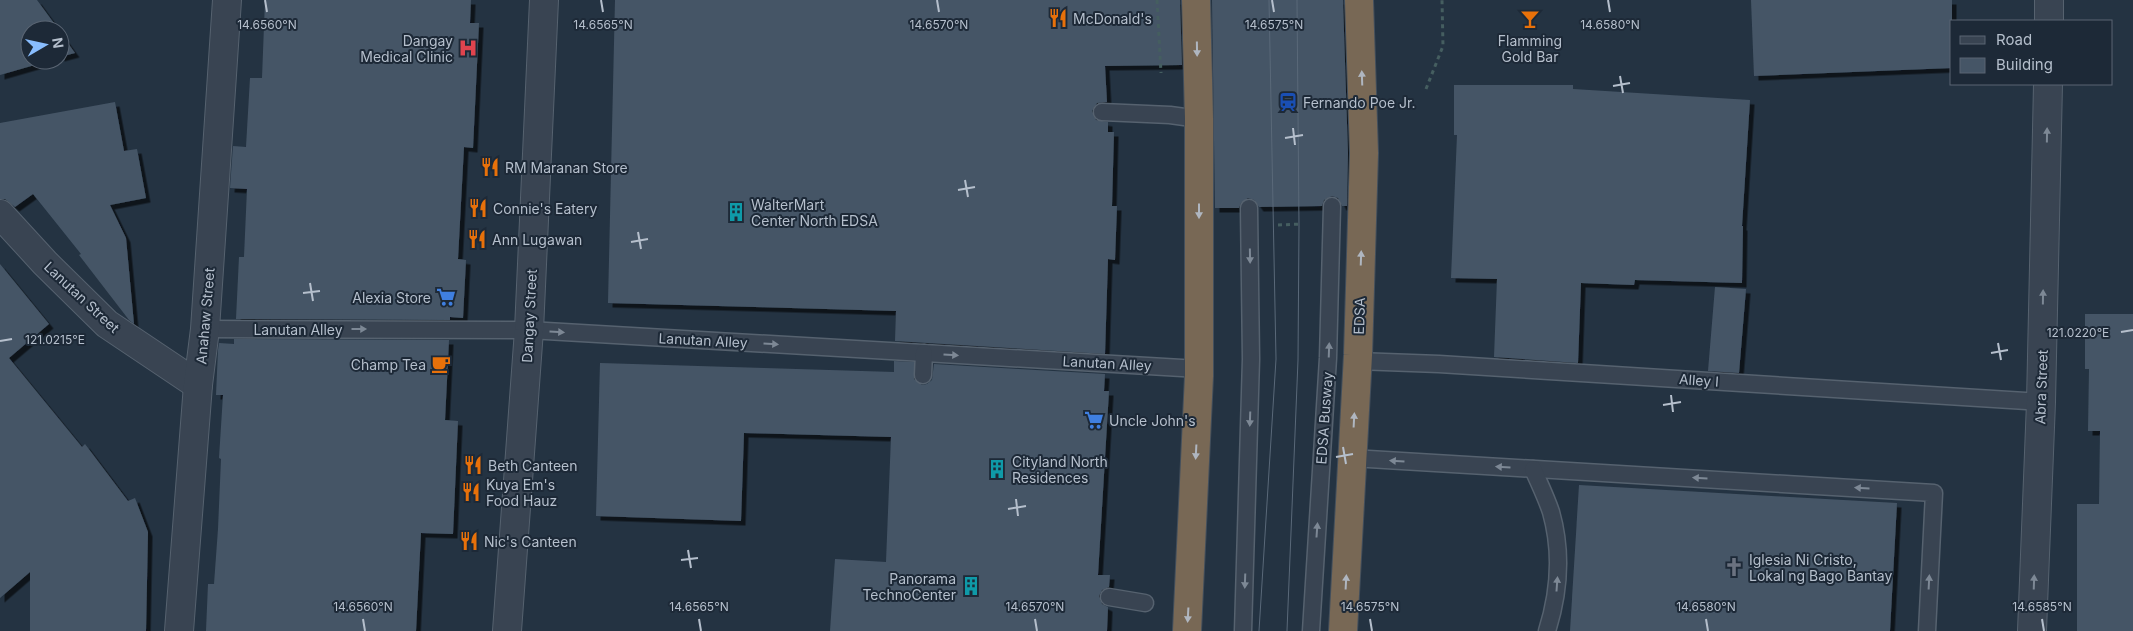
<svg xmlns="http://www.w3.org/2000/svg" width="2133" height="631" viewBox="0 0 2133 631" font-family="Inter,sans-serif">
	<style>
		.building { fill: #455566; filter: url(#shadow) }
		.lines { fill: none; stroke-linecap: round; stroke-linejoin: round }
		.lane-casing { stroke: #56626f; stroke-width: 19 }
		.street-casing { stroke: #56626f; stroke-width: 30 }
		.highway-casing { stroke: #434f5c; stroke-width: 30 }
		.path { stroke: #455e60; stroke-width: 3; stroke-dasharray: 4 4; stroke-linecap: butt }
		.lane { stroke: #394452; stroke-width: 16 }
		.street { stroke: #394452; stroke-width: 28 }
		.highway { stroke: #786855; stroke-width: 28 }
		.tram { stroke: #5a6979; stroke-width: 1 }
		.oneway { fill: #afb6c0 }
		.oneway2 { fill: #7d8895 }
		.ticks { fill: none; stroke: #b5bfcc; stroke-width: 2 }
		.labels { text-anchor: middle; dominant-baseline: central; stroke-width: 4; stroke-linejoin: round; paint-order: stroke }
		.poi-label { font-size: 14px; fill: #b5bfcc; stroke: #1d2937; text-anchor: start }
		.street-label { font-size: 14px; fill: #b5bfcc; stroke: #1d2937 }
		.ticks-label { font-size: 12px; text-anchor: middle; fill: #b5bfcc; stroke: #1d2937; stroke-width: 4; stroke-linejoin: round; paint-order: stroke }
	</style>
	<defs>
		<filter id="shadow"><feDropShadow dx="4.5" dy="4.5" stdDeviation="0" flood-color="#0009"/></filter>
	</defs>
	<rect width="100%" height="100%" fill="#243342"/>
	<g class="building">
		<path d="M0,0H37L59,30H30V60H52L0,75Z"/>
		<path d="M265,0H471L470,23H479L473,148L464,147L458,259L466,260L463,318L450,317V320L236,319L239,257H244L247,189L230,188L233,146L246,147L250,78H262Z"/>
		<path d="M615,0H1180L1182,65L1105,66L1107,102L1097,103L1092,111L1096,120L1108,122V132H1114L1112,206H1117L1115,260L1108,259L1105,354L895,341L896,311L608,303Z"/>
		<path d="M1212,0H1343L1348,153L1347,206H1342L1338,198L1332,196L1324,200L1322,206L1259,207L1254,200L1248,198L1241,203L1239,208H1215Z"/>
		<path d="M1751,0H1952V68L1754,76Z"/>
		<path d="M60,32L75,53L60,57Z"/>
		<path d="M1454,85H1573V89L1750,100L1742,226H1743L1742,283L1635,280L1634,285L1581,283L1578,363L1494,357L1497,279L1451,278L1457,135H1454Z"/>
		<path d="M115,102L124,151L137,149L146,198L110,205L126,238L134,324L129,320L79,255L81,254L33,194L15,207L5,199H0V123Z"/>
		<path d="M0,264L49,324L9,358L82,447L85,444L128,501L135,498L148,532L146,631H30V572L0,598Z"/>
		<path d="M1715,287L1746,289L1739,373L1708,371Z"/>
		<path d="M2085,314H2133V631H2077V504H2099L2100,431H2088L2089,369H2085Z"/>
		<path d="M234,339L449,340L445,420L458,421L453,534L421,533L416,631H206L208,584H214L218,529L221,459L219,458L223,395H216L218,350L219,343L234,344Z"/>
		<path d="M894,361L914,362V379L922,385L927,384L932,380L934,364L1105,374L1104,391H1109L1098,575H1110L1109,587L1102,590L1099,596L1102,604L1108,607L1107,631H830L835,559L886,562L891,437L744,433L741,521L596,516L600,363L894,372Z"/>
		<path d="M1579,485L1897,503L1890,631H1570Z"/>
	</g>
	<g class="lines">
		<g class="lane-casing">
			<g id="lane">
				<path d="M1102,112L1170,115L1199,119"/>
				<path d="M205,329L529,330L1199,369"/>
				<path d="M1357,361L1439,364L2041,402"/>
				<path d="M923,375L924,353"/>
				<path d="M1352,458L1934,493L1927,631"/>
				<path d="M1533,469C1539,483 1546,497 1551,512C1562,551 1559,593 1547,631"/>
				<path d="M1109,597L1145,603"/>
				<path d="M1243,631L1251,359L1249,208"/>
				<path d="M1311,631L1328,358L1332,206"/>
			</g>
		</g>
		<g class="street-casing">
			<g id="street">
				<path d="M2049,21V0"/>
				<path d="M0,214L45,263L107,324L198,385"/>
				<path d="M179,631L198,385L205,329L227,0"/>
				<path d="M507,631L529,330L544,0"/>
				<path d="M2032,631L2041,402L2048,84"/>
			</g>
		</g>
		<g class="highway-casing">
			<g id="highway">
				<path d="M1187,631L1199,376V119L1196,0"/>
				<path d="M1343,631L1358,355L1364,153L1359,0"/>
			</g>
		</g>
		<g class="path">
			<path d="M1157,0L1161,73"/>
			<path d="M1426,89L1443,46L1442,0"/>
			<path d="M1278,225L1302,224"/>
		</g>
		<use href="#lane" class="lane"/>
		<use href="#street" class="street"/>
		<use href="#highway" class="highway"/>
		<g class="tram">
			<path d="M1259,631L1276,359L1269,0"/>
			<path d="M1287,631L1298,360L1299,226L1297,0"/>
		</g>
	</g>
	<defs><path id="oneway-solid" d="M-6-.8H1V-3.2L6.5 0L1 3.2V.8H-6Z" transform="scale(1.25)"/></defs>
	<g class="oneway">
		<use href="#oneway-solid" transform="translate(1197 49) rotate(89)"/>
		<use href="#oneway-solid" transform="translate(1362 78) rotate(-92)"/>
		<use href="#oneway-solid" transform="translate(1199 211) rotate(90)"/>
		<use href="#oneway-solid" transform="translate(1361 258) rotate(-88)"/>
		<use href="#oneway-solid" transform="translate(1354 420) rotate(-87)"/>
		<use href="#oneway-solid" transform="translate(1196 452) rotate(93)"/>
		<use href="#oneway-solid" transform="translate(1346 582) rotate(-87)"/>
		<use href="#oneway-solid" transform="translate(1188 615) rotate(93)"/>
	</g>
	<g class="oneway2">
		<use href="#oneway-solid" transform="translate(2047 135) rotate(-89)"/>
		<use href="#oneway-solid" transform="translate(1250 256) rotate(89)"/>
		<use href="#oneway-solid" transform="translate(2043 297) rotate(-89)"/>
		<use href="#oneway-solid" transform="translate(359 329)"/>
		<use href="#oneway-solid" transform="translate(557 332) rotate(3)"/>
		<use href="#oneway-solid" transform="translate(771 344) rotate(3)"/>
		<use href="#oneway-solid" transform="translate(1329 350) rotate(-88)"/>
		<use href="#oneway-solid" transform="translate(951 355) rotate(3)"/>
		<use href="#oneway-solid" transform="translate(1250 419) rotate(92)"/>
		<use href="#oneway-solid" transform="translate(1397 461) rotate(-176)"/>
		<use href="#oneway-solid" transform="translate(1503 467) rotate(-177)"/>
		<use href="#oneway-solid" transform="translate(1700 478) rotate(-177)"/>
		<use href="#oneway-solid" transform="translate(1862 488) rotate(-177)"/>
		<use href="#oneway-solid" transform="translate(1317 530) rotate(-86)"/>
		<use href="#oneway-solid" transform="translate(1245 581) rotate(92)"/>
		<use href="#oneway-solid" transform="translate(1929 582) rotate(-87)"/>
		<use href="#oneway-solid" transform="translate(2034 582) rotate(-88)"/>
		<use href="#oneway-solid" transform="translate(1557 584) rotate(-86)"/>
	</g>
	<path class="ticks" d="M265,0L267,12M601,0L603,12M937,0L939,12M1272,0L1274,12M1608,0L1610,12M1620,76L1623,93M1613,86L1630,83M1293,128L1295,145M1285,138L1303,135M965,180L968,197M958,190L975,187M638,232L641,249M631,242L648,239M310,283L313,301M303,293L320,291M2121,332L2133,330M0,341L12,339M1998,343L2001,360M1991,353L2008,350M1671,395L1673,412M1663,405L1681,402M1343,447L1346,464M1336,457L1353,454M1016,499L1018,516M1008,509L1026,506M688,550L691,568M681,560L698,558M363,619L365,631M699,619L701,631M1035,619L1037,631M1370,619L1372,631M1706,619L1708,631M2042,619L2044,631"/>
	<defs>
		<g id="restaurant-bare" transform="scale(1.5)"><path d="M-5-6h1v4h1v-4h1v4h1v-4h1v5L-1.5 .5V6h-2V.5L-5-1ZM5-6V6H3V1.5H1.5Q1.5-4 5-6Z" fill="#e8710a" stroke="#1d2937" stroke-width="2.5" paint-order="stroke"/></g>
		<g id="bar-bare" transform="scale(1.5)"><path d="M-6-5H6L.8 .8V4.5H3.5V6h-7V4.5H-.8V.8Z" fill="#e8710a" stroke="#1d2937" stroke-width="2.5" paint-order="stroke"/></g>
		<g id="hospital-bare" transform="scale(1.5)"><path d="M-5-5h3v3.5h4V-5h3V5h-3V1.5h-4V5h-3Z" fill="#e0444e" stroke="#1d2937" stroke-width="2.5" paint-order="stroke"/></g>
		<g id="station-bare" transform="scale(1.5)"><path d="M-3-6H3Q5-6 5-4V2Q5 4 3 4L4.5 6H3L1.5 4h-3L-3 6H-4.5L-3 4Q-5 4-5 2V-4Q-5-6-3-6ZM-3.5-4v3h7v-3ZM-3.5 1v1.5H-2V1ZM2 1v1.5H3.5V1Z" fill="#1a4fb4" stroke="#1d2937" stroke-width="2.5" paint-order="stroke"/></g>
		<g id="building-bare" transform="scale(1.5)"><path d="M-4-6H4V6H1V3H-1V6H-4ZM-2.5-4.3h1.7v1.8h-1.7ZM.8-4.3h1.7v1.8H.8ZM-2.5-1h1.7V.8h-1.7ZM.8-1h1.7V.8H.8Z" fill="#0f9aa8" stroke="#1d2937" stroke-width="2.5" paint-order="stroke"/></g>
		<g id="supermarket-bare" transform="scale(1.5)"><path d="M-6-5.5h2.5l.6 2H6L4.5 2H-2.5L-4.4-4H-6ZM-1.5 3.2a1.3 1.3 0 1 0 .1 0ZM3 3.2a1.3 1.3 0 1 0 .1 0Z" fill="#3f7fe0" stroke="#1d2937" stroke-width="2.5" paint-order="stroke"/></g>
		<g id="cafe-bare" transform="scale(1.5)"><path d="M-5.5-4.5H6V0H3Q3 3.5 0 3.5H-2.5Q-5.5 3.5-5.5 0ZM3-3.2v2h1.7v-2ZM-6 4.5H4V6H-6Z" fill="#e8710a" stroke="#1d2937" stroke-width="2.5" paint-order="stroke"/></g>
		<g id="church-bare" transform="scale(1.5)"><path d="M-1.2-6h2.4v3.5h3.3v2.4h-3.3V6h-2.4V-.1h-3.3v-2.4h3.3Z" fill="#6b7280" stroke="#1d2937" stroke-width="2.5" paint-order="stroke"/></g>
	</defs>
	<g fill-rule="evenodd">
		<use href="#restaurant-bare" x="1058" y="18"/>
		<use href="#bar-bare" x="1530" y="19"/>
		<use href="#hospital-bare" x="468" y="48"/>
		<use href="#station-bare" x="1288" y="102"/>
		<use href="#restaurant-bare" x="490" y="167"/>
		<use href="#restaurant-bare" x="478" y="208"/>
		<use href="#building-bare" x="736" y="212"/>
		<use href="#restaurant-bare" x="477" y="239"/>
		<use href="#supermarket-bare" x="446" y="297"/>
		<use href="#cafe-bare" x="441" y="364"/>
		<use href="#supermarket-bare" x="1094" y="420"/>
		<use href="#restaurant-bare" x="473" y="465"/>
		<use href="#building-bare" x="997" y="469"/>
		<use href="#restaurant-bare" x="471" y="492"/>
		<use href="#restaurant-bare" x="469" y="541"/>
		<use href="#church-bare" x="1734" y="567"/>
		<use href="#building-bare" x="971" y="586"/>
	</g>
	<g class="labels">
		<g class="poi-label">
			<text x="1073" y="18">McDonald's</text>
			<text x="453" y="40" text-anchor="end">Dangay<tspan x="453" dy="16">Medical Clinic</tspan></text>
			<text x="1530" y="40" text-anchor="middle">Flamming<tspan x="1530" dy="16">Gold Bar</tspan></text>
			<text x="1303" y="102">Fernando Poe Jr.</text>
			<text x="505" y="167">RM Maranan Store</text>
			<text x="751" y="204">WalterMart<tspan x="751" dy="16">Center North EDSA</tspan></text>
			<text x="493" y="208">Connie's Eatery</text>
			<text x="492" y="239">Ann Lugawan</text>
			<text x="431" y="297" text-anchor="end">Alexia Store</text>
			<text x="426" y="364" text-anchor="end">Champ Tea</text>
			<text x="1109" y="420">Uncle John's</text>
			<text x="1012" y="461">Cityland North<tspan x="1012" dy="16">Residences</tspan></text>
			<text x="488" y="465">Beth Canteen</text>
			<text x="486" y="484">Kuya Em's<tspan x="486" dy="16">Food Hauz</tspan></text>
			<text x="484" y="541">Nic's Canteen</text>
			<text x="1749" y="559">Iglesia Ni Cristo,<tspan x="1749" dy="16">Lokal ng Bago Bantay</tspan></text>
			<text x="956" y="578" text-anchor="end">Panorama<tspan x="956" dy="16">TechnoCenter</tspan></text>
		</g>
		<g class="street-label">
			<text transform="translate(82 297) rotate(43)">Lanutan Street</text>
			<text transform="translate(205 316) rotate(-85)">Anahaw Street</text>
			<text transform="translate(529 316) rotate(-87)">Dangay Street</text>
			<text transform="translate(1359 316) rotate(-88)">EDSA</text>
			<text x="298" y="329">Lanutan Alley</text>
			<text transform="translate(703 340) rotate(3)">Lanutan Alley</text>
			<text transform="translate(1107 363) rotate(3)">Lanutan Alley</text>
			<text transform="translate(1699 380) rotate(4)">Alley I</text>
			<text transform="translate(2041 387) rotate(-88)">Abra Street</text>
			<text transform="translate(1324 418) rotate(-86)">EDSA Busway</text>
		</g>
	</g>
	<g class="ticks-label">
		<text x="267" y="29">14.6560°N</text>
		<text x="603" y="29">14.6565°N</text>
		<text x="939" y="29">14.6570°N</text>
		<text x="1274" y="29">14.6575°N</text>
		<text x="1610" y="29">14.6580°N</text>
		<text x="2078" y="337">121.0220°E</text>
		<text x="55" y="344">121.0215°E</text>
		<text x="363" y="611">14.6560°N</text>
		<text x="699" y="611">14.6565°N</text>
		<text x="1035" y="611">14.6570°N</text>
		<text x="1370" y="611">14.6575°N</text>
		<text x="1706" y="611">14.6580°N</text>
		<text x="2042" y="611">14.6585°N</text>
	</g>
	<rect x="1950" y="20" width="162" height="65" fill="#1d2937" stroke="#5a6573"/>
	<rect x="1960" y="36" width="25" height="8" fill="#394452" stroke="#5a6573"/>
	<text x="1996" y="45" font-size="15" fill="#b5bfcc">Road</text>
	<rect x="1960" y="58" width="25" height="15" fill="#455566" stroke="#5a6573"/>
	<text x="1996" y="70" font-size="15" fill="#b5bfcc">Building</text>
	<g transform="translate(45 45) rotate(81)"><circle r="24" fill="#1d2937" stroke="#5a6573"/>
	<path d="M0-4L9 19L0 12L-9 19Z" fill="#89bdfe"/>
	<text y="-8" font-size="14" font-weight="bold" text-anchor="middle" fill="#b5bfcc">N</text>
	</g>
</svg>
